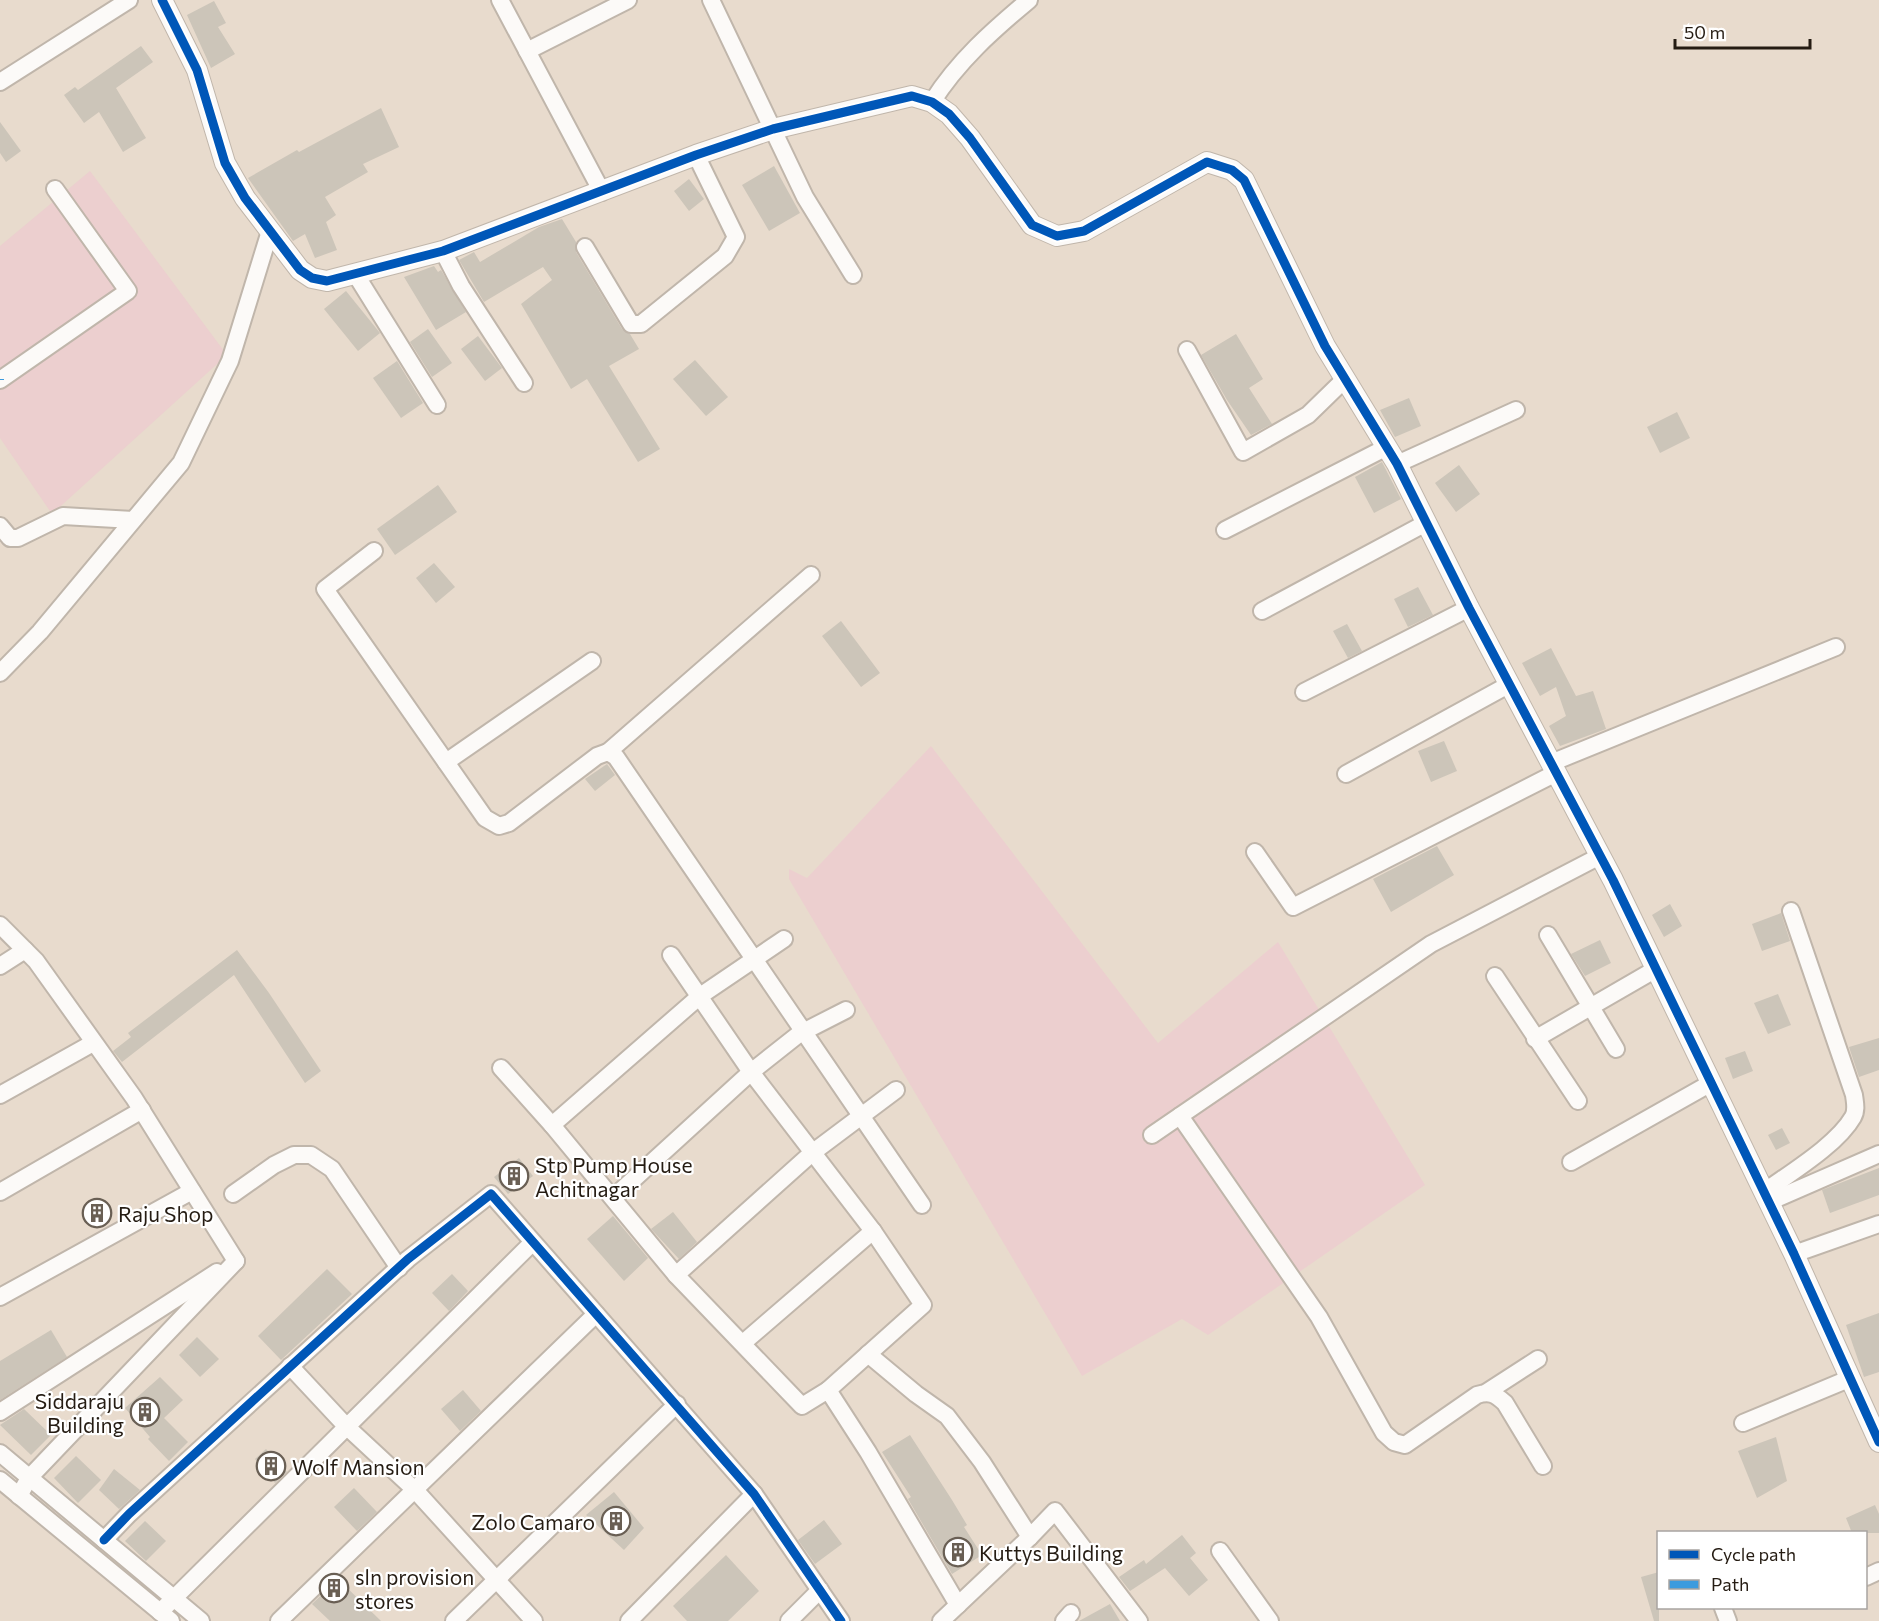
<svg xmlns="http://www.w3.org/2000/svg" width="1879" height="1621" viewBox="0 0 1879 1621" font-family="Commissioner,sans-serif">
	<style>
		.green { fill: #eccfcf }
		.building { fill: #ccc5b9 }
		.lines { fill: none; stroke-linecap: round; stroke-linejoin: round }
		.minor-casing { stroke: #c0b6ab; stroke-width: 20 }
		.tertiary-casing { stroke: #c0b6ab; stroke-width: 22 }
		.minor { stroke: #fcfaf8; stroke-width: 16 }
		.tertiary { stroke: #fcfaf8; stroke-width: 20 }
		.quiet { stroke: #3c9bde; stroke-width: 8; stroke-dasharray: 15 8; stroke-linecap: butt }
		.cycleway-casing { stroke: #fff; stroke-width: 13 }
		.cycleway { stroke: #0057b8; stroke-width: 9 }
		.labels { text-anchor: middle; dominant-baseline: central; stroke-width: 4.5; stroke-linejoin: round; paint-order: stroke }
		.poi-label { font-size: 21px; fill: #251c13; stroke: #fff; text-anchor: start }
	</style>
	<rect width="100%" height="100%" fill="#e8dbcd"/>
	<g class="green">
		<path d="M90,171L227,355L52,514L0,438V246Z"/>
		<path d="M931,746L1158,1043L1278,942L1425,1185L1208,1335L1182,1319L1082,1376L789,879V869L807,878Z"/>
	</g>
	<g class="building">
		<path d="M214,1L226,23L218,27L235,54L211,68L187,15Z"/>
		<path d="M141,46L153,62L116,88L146,138L123,152L99,112L84,123L64,95L75,87L78,90Z"/>
		<path d="M381,108L399,147L363,164L368,172L325,197L336,215L326,222L337,250L315,258L305,234L293,241L248,178L297,150L299,152Z"/>
		<path d="M0,122L21,151L6,162L0,153Z"/>
		<path d="M774,166L800,213L769,231L742,185Z"/>
		<path d="M689,179L704,199L689,211L674,191Z"/>
		<path d="M562,219L576,242V252L622,329L630,334L639,349L609,366L660,449L638,462L587,379L571,389L521,304L552,280L543,267L484,302L459,260L474,252L480,262L539,227Z"/>
		<path d="M434,266L438,272L441,270L466,312L436,330L404,277Z"/>
		<path d="M346,291L380,333L358,351L324,309Z"/>
		<path d="M428,329L452,363L432,377L410,342Z"/>
		<path d="M1236,334L1263,379L1249,388L1272,424L1251,435L1227,400L1201,355Z"/>
		<path d="M478,336L502,368L485,381L461,349Z"/>
		<path d="M695,360L728,397L706,416L673,379Z"/>
		<path d="M397,361L423,403L401,418L373,378Z"/>
		<path d="M1409,398L1421,426L1395,437L1380,410Z"/>
		<path d="M1677,412L1690,438L1660,453L1647,427Z"/>
		<path d="M1382,462L1401,499L1374,513L1355,477Z"/>
		<path d="M1459,465L1480,494L1456,512L1435,483Z"/>
		<path d="M438,485L457,512L395,555L377,529Z"/>
		<path d="M434,563L455,587L436,603L416,578Z"/>
		<path d="M1418,587L1433,615L1408,627L1394,599Z"/>
		<path d="M841,621L880,673L861,687L822,636Z"/>
		<path d="M1347,624L1362,651L1348,658L1333,631Z"/>
		<path d="M1551,648L1576,696L1593,691L1606,729L1560,746L1549,726L1566,716L1556,687L1540,696L1522,663Z"/>
		<path d="M1444,741L1457,771L1431,782L1418,751Z"/>
		<path d="M607,764L615,775L595,791L585,779Z"/>
		<path d="M1437,846L1454,875L1391,912L1373,879Z"/>
		<path d="M1670,904L1682,926L1664,937L1652,915Z"/>
		<path d="M1781,913L1790,941L1762,951L1752,924Z"/>
		<path d="M1600,940L1611,963L1585,976L1571,954Z"/>
		<path d="M237,950L269,993L321,1071L305,1083L234,975L122,1062L113,1051L131,1037L128,1033Z"/>
		<path d="M1778,994L1791,1025L1768,1034L1754,1003Z"/>
		<path d="M1879,1038V1070L1859,1077L1849,1047Z"/>
		<path d="M1745,1051L1753,1071L1733,1079L1725,1058Z"/>
		<path d="M1782,1128L1790,1143L1776,1150L1768,1135Z"/>
		<path d="M519,1158L533,1176L508,1194L494,1177Z"/>
		<path d="M1879,1168V1195L1830,1213L1822,1190Z"/>
		<path d="M673,1212L697,1242L679,1259L651,1229Z"/>
		<path d="M613,1216L648,1258L624,1281L587,1239Z"/>
		<path d="M327,1269L352,1294L281,1360L258,1336Z"/>
		<path d="M452,1274L468,1291L449,1311L432,1293Z"/>
		<path d="M1879,1313V1372L1864,1377L1846,1325Z"/>
		<path d="M51,1330L67,1357L0,1400V1361Z"/>
		<path d="M197,1337L219,1359L200,1377L179,1355Z"/>
		<path d="M160,1377L183,1400L164,1418L188,1442L169,1461L148,1439L150,1437L125,1408Z"/>
		<path d="M463,1390L481,1411L460,1431L441,1409Z"/>
		<path d="M24,1409L51,1435L31,1455L0,1425Z"/>
		<path d="M910,1435L952,1500L967,1525L964,1527L982,1555L952,1574L908,1499L911,1497L882,1452Z"/>
		<path d="M1776,1437L1787,1481L1757,1498L1738,1451Z"/>
		<path d="M266,1449L287,1472L275,1483L255,1459Z"/>
		<path d="M76,1456L101,1480L78,1503L54,1478Z"/>
		<path d="M114,1469L140,1490L119,1509L99,1490Z"/>
		<path d="M354,1488L377,1512L357,1531L334,1507Z"/>
		<path d="M614,1492L644,1528L624,1550L586,1515Z"/>
		<path d="M1875,1505L1879,1514V1533H1852L1846,1518Z"/>
		<path d="M824,1520L842,1544L815,1564L798,1540Z"/>
		<path d="M145,1521L166,1541L146,1561L125,1541Z"/>
		<path d="M1182,1535L1196,1553L1190,1558L1208,1580L1189,1596L1165,1568L1130,1591L1119,1577L1144,1560L1146,1564Z"/>
		<path d="M726,1555L759,1591L728,1621H687L673,1606Z"/>
		<path d="M1659,1572V1621H1654L1641,1577Z"/>
		<path d="M338,1579L381,1621H330L312,1604Z"/>
		<path d="M1110,1604L1120,1621H1079Z"/>
	</g>
	<g class="lines">
		<g class="minor-casing">
			<g id="minor">
				<path d="M500,0L602,192"/>
				<path d="M711,0L805,197L853,275"/>
				<path d="M527,51L628,0"/>
				<path d="M0,82L129,0"/>
				<path d="M932,102C958,61 992,31 1029,0"/>
				<path d="M585,247L631,324H641L725,256L736,237L696,155"/>
				<path d="M443,251L461,286L524,383"/>
				<path d="M356,275L437,405"/>
				<path d="M1187,350L1243,452L1308,415L1345,379"/>
				<path d="M0,380L128,291L55,189"/>
				<path d="M1397,464L1516,410"/>
				<path d="M0,526L10,538H18L63,516L133,520"/>
				<path d="M1225,530L1387,447"/>
				<path d="M374,551L325,589L485,818L499,826L509,823L597,756L608,752L616,757L922,1205"/>
				<path d="M1262,611L1426,523"/>
				<path d="M0,673L40,632L181,463L230,361L270,231"/>
				<path d="M1304,692L1469,608"/>
				<path d="M608,752L811,575"/>
				<path d="M446,762L592,661"/>
				<path d="M1551,763L1836,647"/>
				<path d="M1346,774L1510,684"/>
				<path d="M1255,852L1293,907L1556,773"/>
				<path d="M0,925L36,961L134,1098L236,1261"/>
				<path d="M1548,935L1616,1049"/>
				<path d="M671,955L751,1072L873,1231L923,1305L828,1390"/>
				<path d="M0,966L25,950"/>
				<path d="M1495,976L1578,1101"/>
				<path d="M1535,1039L1656,969"/>
				<path d="M501,1068L552,1125L676,1275L802,1406L828,1390L868,1452L958,1605"/>
				<path d="M0,1095L93,1043"/>
				<path d="M1180,1116L1319,1317L1384,1433L1394,1442L1405,1445L1477,1395C1490,1391 1495,1394 1505,1403L1543,1466"/>
				<path d="M552,1125L700,996L784,939"/>
				<path d="M1152,1135L1431,944L1600,856"/>
				<path d="M1571,1162L1711,1083"/>
				<path d="M0,1192L142,1110"/>
				<path d="M1764,1192C1790,1173 1837,1145 1853,1117C1857,1110 1855,1103 1854,1095L1791,911"/>
				<path d="M233,1194L274,1165L294,1155H311L332,1169L399,1268"/>
				<path d="M613,1198L751,1072L799,1034L846,1010"/>
				<path d="M1769,1202L1879,1154"/>
				<path d="M1794,1254L1879,1224"/>
				<path d="M676,1275L812,1153L896,1090"/>
				<path d="M0,1297L192,1191"/>
				<path d="M743,1343L873,1231"/>
				<path d="M868,1354L916,1394L947,1416L982,1462L1030,1537L1055,1511L1139,1621"/>
				<path d="M290,1366L346,1426L415,1490L534,1621"/>
				<path d="M1487,1392L1538,1359"/>
				<path d="M0,1412L217,1272"/>
				<path d="M1743,1423L1851,1378"/>
				<path d="M0,1453L201,1621"/>
				<path d="M0,1480L171,1621"/>
				<path d="M19,1496L29,1478L236,1261"/>
				<path d="M104,1540L129,1514L408,1259L491,1194L754,1494L841,1621"/>
				<path d="M1220,1551L1270,1621"/>
				<path d="M1866,1577L1879,1571"/>
				<path d="M1723,1608L1728,1621"/>
				<path d="M160,1612L532,1243"/>
				<path d="M279,1621L596,1314"/>
				<path d="M454,1621L677,1404"/>
				<path d="M629,1621L754,1494"/>
				<path d="M789,1621L820,1590"/>
				<path d="M941,1621L1030,1537"/>
				<path d="M1064,1621L1071,1613"/>
			</g>
		</g>
		<g class="tertiary-casing">
			<path id="tertiary" d="M162,0L197,70L225,163L245,198L300,270L312,278L327,281L443,251L696,155L773,129L912,96L932,102L949,114L970,138L1032,225L1057,236L1084,231L1207,162L1232,170L1244,180L1325,346L1397,464L1469,608L1613,880L1794,1254L1879,1442"/>
		</g>
		<use href="#minor" class="minor"/>
		<use href="#tertiary" class="tertiary"/>
		<path class="quiet" d="M0,379V380"/>
		<g class="cycleway-casing">
			<g id="cycleway">
				<path d="M162,0L197,70L225,163L245,198L300,270L312,278L327,281L443,251L696,155L773,129L912,96L932,102L949,114L970,138L1032,225L1057,236L1084,231L1207,162L1232,170L1244,180L1325,346L1397,464L1469,608L1613,880L1794,1254L1879,1442"/>
				<path d="M104,1540L129,1514L408,1259L491,1194L754,1494L841,1621"/>
			</g>
		</g>
		<use href="#cycleway" class="cycleway"/>
	</g>
	<defs>
		<g id="building-ring" transform="scale(1.5)"><circle r="9.5" fill="#fff" stroke="#695f54" stroke-width="1.5"/><path d="M-4-6H4V6H1V3H-1V6H-4ZM-2.5-4.3h1.7v1.8h-1.7ZM.8-4.3h1.7v1.8H.8ZM-2.5-1h1.7V.8h-1.7ZM.8-1h1.7V.8H.8Z" fill="#695f54"/></g>
	</defs>
	<g fill-rule="evenodd">
		<use href="#building-ring" x="514" y="1176"/>
		<use href="#building-ring" x="97" y="1213"/>
		<use href="#building-ring" x="145" y="1412"/>
		<use href="#building-ring" x="271" y="1466"/>
		<use href="#building-ring" x="616" y="1521"/>
		<use href="#building-ring" x="958" y="1552"/>
		<use href="#building-ring" x="334" y="1588"/>
	</g>
	<g class="labels">
		<g class="poi-label">
			<text x="535" y="1164">Stp Pump House<tspan x="535" dy="24">Achitnagar</tspan></text>
			<text x="118" y="1213">Raju Shop</text>
			<text x="124" y="1400" text-anchor="end">Siddaraju<tspan x="124" dy="24">Building</tspan></text>
			<text x="292" y="1466">Wolf Mansion</text>
			<text x="595" y="1521" text-anchor="end">Zolo Camaro</text>
			<text x="979" y="1552">Kuttys Building</text>
			<text x="355" y="1576">sln provision<tspan x="355" dy="24">stores</tspan></text>
		</g>
	</g>
	<rect x="1657" y="1531" width="210" height="78" fill="#ffffff" stroke="#a8a4a1" stroke-width="1.5"/>
	<rect x="1669" y="1550" width="30" height="9" fill="#0057b8" stroke="#a8a4a1" stroke-width="1.5"/>
	<text x="1711" y="1561" font-size="18" fill="#251c13">Cycle path</text>
	<rect x="1669" y="1580" width="30" height="9" fill="#3c9bde" stroke="#a8a4a1" stroke-width="1.5"/>
	<text x="1711" y="1591" font-size="18" fill="#251c13">Path</text>
	<path d="M1675 39v9h135v-9" fill="none" stroke="#251c13" stroke-width="3"/>
	<text x="1684" y="39" font-size="18" fill="#251c13" stroke="#ffffff" stroke-width="4.5" paint-order="stroke">50 m</text>
</svg>
